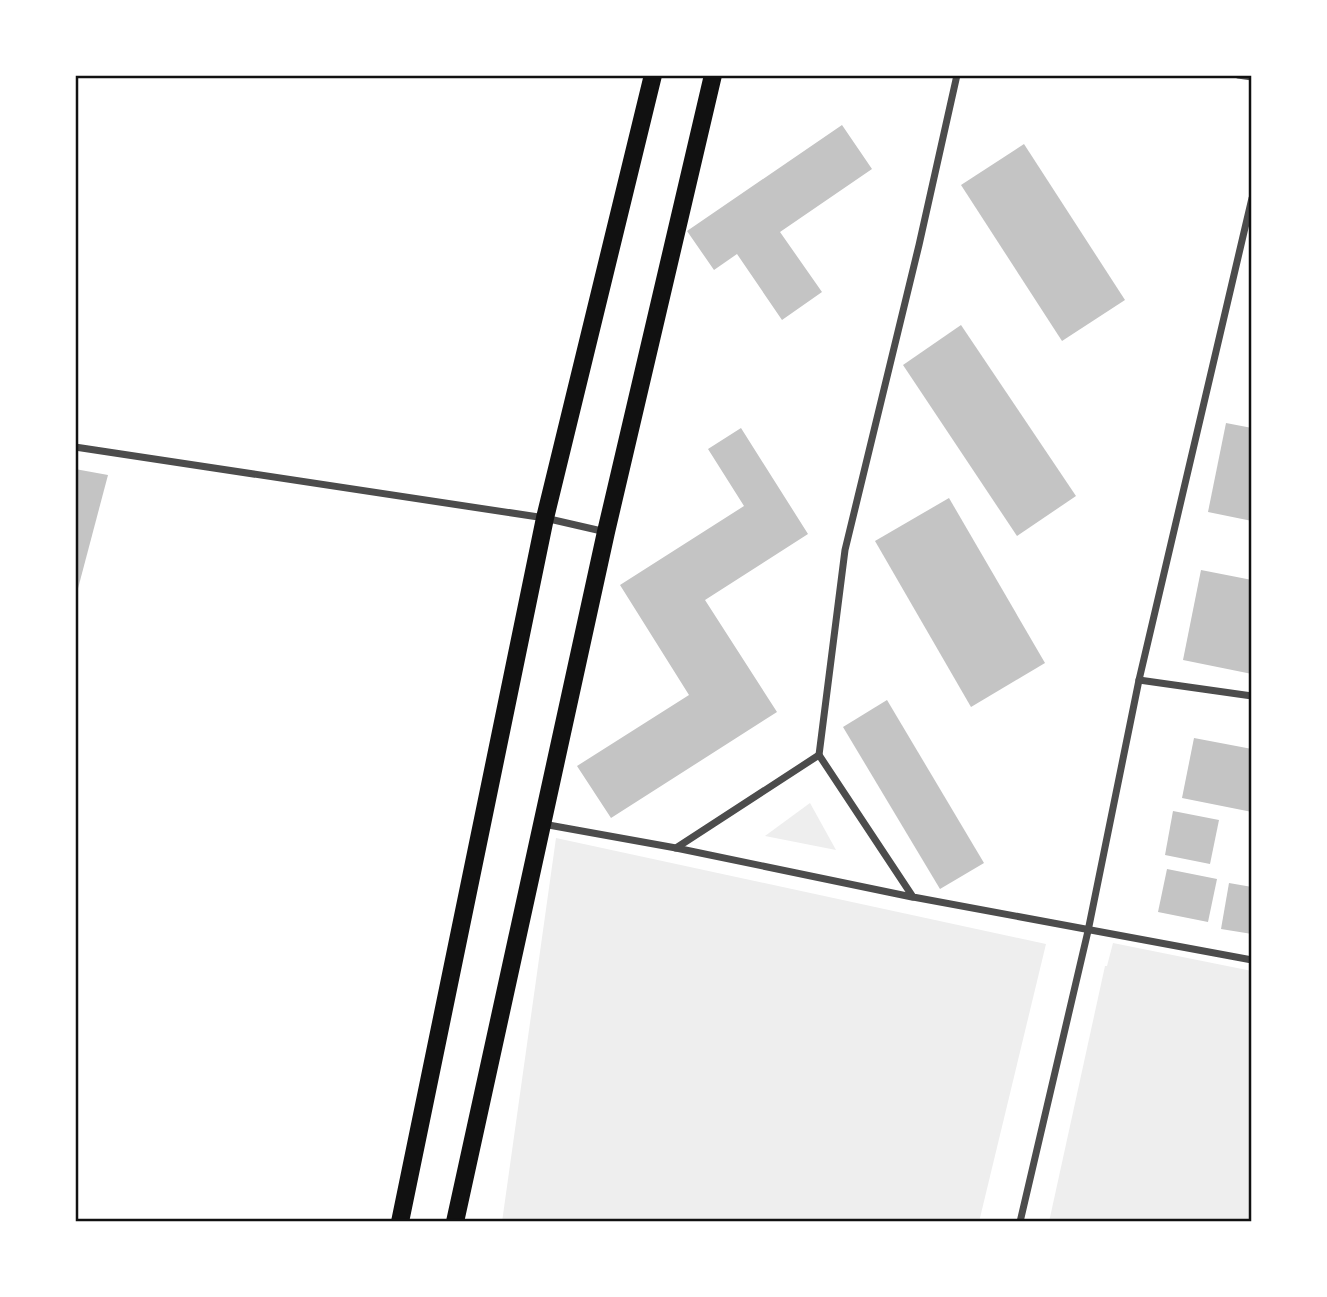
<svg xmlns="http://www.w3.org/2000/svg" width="1327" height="1297" viewBox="0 0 1327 1297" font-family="Jost,sans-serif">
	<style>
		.green { fill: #eee }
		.building { fill: #c4c4c4 }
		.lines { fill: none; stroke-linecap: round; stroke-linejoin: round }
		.minor { stroke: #4c4c4c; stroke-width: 7 }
		.primary { stroke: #111; stroke-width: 18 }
		.neatline { fill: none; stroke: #111; stroke-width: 2.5 }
	</style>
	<rect width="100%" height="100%" fill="#fff"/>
	<g class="green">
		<path d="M810,803L836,850L765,836Z"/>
		<path d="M556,838L1046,944L979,1222H502Z"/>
		<path d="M1113,943L1252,971V1222H1049L1105,966H1107Z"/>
	</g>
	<g class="building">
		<path d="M842,125L872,169L780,232L822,292L782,320L737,254L714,270L687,231Z"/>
		<path d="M1024,144L1125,300L1062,341L961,185Z"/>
		<path d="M961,325L1076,496L1017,536L903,365Z"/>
		<path d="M1226,423L1252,428V521L1208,512Z"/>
		<path d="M741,428L808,534L705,600L777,712L611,818L577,766L689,695L620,585L744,506L708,449Z"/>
		<path d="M75,469L108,475L76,596H75Z"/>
		<path d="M949,498L1045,663L971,707L875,541Z"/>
		<path d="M1201,570L1252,580V674L1183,660Z"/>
		<path d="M887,700L984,863L940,889L843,727Z"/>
		<path d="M1194,738L1252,749V812L1182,798Z"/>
		<path d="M1173,811L1219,820L1210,864L1165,855Z"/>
		<path d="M1167,869L1217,879L1208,922L1158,912Z"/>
		<path d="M1229,883L1252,887V934L1221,929Z"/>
	</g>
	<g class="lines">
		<g class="minor">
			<path d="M957,75L919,245L845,550L819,755L913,897L1252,960"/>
			<path d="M1238,75L1252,77"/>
			<path d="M75,447L545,518L606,532"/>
			<path d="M1139,680L1252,696"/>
			<path d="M543,824L676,848L819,755"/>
			<path d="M676,848L912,897"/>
			<path d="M1020,1222L1088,931L1139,680L1252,198"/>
		</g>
		<g class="primary">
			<path d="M400,1222L545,518L653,75"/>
			<path d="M455,1222L606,532L713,75"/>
		</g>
	</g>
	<rect width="1327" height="1297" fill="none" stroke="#ffffff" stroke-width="154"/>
	<rect x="77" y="77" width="1173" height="1143" class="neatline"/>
</svg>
